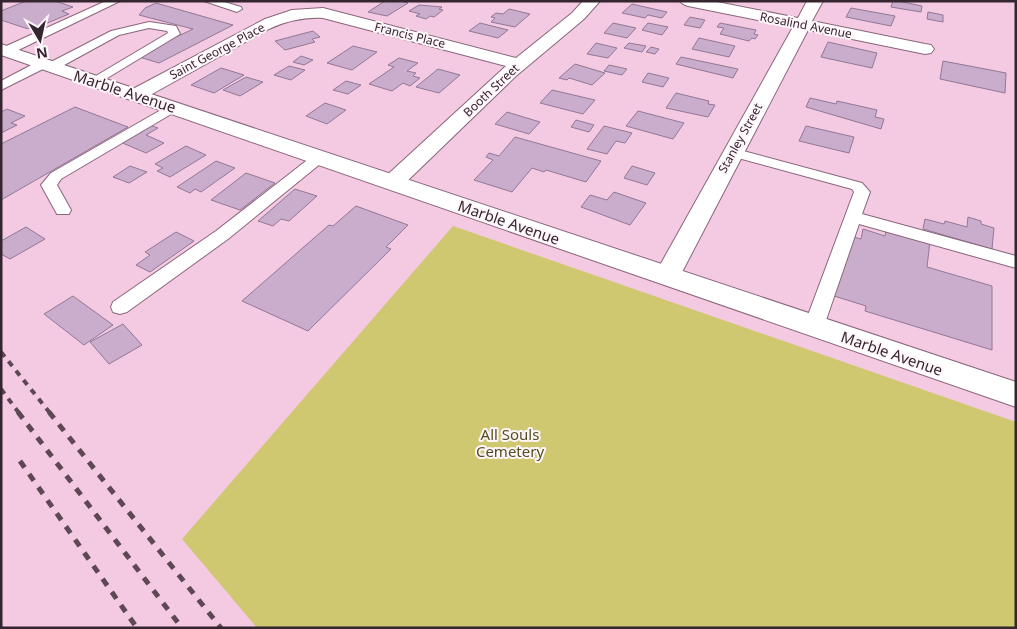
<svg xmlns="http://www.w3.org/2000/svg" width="1017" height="629" viewBox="0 0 1017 629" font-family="'Noto Sans',sans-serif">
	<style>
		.green { fill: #d0c771 }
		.building { fill: #caadcd; stroke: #927795 }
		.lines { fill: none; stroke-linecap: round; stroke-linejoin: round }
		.service-casing { stroke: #8a667b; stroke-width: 2 }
		.minor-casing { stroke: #8a667b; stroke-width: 2 }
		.tertiary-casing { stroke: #8a667b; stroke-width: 2 }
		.service { fill: #fff; fill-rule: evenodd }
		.minor { fill: #fff; fill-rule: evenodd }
		.tertiary { fill: #fff; fill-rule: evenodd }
		.rail-far1 { stroke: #5d4854; stroke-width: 4; stroke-dasharray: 6 6; stroke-linecap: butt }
		.rail { stroke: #5d4854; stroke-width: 5; stroke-dasharray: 8 8; stroke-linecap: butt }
		.labels { text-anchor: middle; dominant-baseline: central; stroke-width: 4; stroke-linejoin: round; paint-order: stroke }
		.far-street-label { font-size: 12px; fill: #35252e; stroke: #fff6fb }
		.street-label { font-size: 15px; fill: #35252e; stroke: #fff6fb }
		.park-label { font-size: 15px; fill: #544f21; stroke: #fff6fb }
	</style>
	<rect width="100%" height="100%" fill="#f3cae2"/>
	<path class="green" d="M453,226L1016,422V628H257L182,539Z"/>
	<g class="building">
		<path d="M26,1H55L73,7L62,11L69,14L33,29L25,28L1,20V11Z"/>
		<path d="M385,1H401L408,3L387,16L368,12Z"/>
		<path d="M893,1H898L922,6L921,12L891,7Z"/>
		<path d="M156,3L233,25L159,63L136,56L193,29L139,15L145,8Z"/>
		<path d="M632,4L667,12L662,18L648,15L645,18L622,13Z"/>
		<path d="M419,5L442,7L439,9L443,10L434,17L430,16L426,19L416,16L420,14L409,11Z"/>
		<path d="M851,8L895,16L891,26L846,17Z"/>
		<path d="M509,9L530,14L515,27L491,22L495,18L491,17L496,13L503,14Z"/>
		<path d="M928,12L943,15V22L927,19Z"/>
		<path d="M690,17L705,20L700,28L684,25Z"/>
		<path d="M480,23L508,30L498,38L469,31Z"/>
		<path d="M613,23L636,28L627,38L604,33Z"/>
		<path d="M648,23L668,27L662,35L642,30Z"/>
		<path d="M720,23L756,30L754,34L758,35L755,39L752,38L749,41L720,34L724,28L717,27Z"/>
		<path d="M313,31L320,37L312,39L315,42L285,50L275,41Z"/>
		<path d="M699,38L735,46L729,57L692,49Z"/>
		<path d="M828,42L877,53L872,68L821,57Z"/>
		<path d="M596,43L617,48L608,58L587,54Z"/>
		<path d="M629,43L646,46L642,52L624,48Z"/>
		<path d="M353,46L377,52L352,70L327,63Z"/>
		<path d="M651,47L659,49L655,54L646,52Z"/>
		<path d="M301,56L313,60L304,65L293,62Z"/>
		<path d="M681,57L738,69L733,78L676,64Z"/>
		<path d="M399,58L418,63L407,71L416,73L413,76L420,78L410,86L403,83L392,91L369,84L394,67L388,65Z"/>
		<path d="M943,61L1006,73L1005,93L940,79Z"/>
		<path d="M575,64L605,73L592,85L569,78L567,80L559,78Z"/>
		<path d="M609,65L627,69L622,75L604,71Z"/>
		<path d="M289,66L305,70L291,80L274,75Z"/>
		<path d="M221,68L244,75L214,93L191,85Z"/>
		<path d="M438,69L460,75L439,93L416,87Z"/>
		<path d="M648,73L669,78L663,87L642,82Z"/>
		<path d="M246,77L263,82L240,96L223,90Z"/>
		<path d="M346,81L361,85L348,94L333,90Z"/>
		<path d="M552,90L595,100L583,114L540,103Z"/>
		<path d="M676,93L709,101L708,104L715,105L708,117L666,108Z"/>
		<path d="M810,98L836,104L837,101L877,110L875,117L884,119L881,129L806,107Z"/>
		<path d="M325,103L346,110L327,124L306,116Z"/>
		<path d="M75,107L128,127L1,200V144Z"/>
		<path d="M7,109L25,116L11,123L17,125L1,133V112Z"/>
		<path d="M638,111L684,123L673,139L626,126Z"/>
		<path d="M507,112L540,122L529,134L495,124Z"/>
		<path d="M576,120L594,125L589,132L571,127Z"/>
		<path d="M149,125L158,128L146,135L164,143L146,153L118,141Z"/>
		<path d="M604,126L632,133L625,143L616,141L607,154L587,149Z"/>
		<path d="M806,126L854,137L849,153L799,141Z"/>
		<path d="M515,137L601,161L586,182L546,170L544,172L532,168L512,192L474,180L493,160L486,157L489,153L499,156Z"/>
		<path d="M186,146L206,155L170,177L157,171L163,168L155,164Z"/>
		<path d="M216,161L235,168L201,192L195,189L190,193L177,187Z"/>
		<path d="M130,166L147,172L129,183L113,177Z"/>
		<path d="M632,166L655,173L647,185L624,178Z"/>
		<path d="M246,173L275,183L240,210L211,200Z"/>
		<path d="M295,189L317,196L289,221L281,219L273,226L258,221Z"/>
		<path d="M614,192L646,203L630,225L581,207L590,195L607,200Z"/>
		<path d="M356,206L408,225L386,247L391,249L308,331L242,301L329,225L333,226Z"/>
		<path d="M968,217L981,221V224L994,228L992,249L923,229L925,219L944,224L945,221L967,227Z"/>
		<path d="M26,227L45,239L10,259L1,254V241Z"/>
		<path d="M863,229L885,236L886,230L930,241L927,267L992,286V350L865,311L866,306L831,295L846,235L861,239Z"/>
		<path d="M176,232L194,241L150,272L136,265L150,255L145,252Z"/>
		<path d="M73,296L113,325L84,345L44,314Z"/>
		<path d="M123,324L142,345L109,364L90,342Z"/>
	</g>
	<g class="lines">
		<g class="service-casing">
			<g id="service">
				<path d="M106,1H120L10,54L1,53L2,48Z"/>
				<path d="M204,1H221L241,7L242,9L237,12Z"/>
				<path d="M149,22L176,26L180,34L99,83H91L89,80L168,33L167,31L149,28L119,35L55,70L51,71L45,68L1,90V81L39,61L43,60L49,63L111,31Z"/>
				<path d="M173,103L178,104L180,107L178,110L61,179L57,185L71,210L69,214H57L41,185L51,173Z"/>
				<path d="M732,148L862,183L870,192L862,214L1016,256V268L859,224L824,326L821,331L814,333L807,331L804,326L854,192L852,189L727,155L725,152L727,149Z"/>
				<path d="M320,153L325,154L327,157L325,160L228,239L127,312L120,314L113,312L111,307L113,302L216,231L315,154Z"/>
			</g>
		</g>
		<g class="minor-casing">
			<g id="minor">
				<path d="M583,1H600L584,19L516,76L401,187L393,189L385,187L382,182L385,177L506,66L323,18C303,17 287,21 269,29L143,99L136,101L129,99L126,95L129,91L265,19L292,10L323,8L516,58L572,13Z"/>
				<path d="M680,1H712L798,18L807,1H823L812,21L925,44L931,45L934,49L931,53L925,54L808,30L680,276L676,282L667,285L658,282L654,276L793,27L688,6L683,4Z"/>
			</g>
		</g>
		<g class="tertiary-casing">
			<path id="tertiary" d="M1,44L1016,382V407L1,55Z"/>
		</g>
		<use href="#service" class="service"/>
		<use href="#minor" class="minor"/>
		<use href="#tertiary" class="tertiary"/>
		<g class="rail-far1">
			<path d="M1,352L50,413"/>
			<path d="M1,389L19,413"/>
		</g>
		<g class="rail">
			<path d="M18,412L182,628"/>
			<path d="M49,412L221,628"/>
			<path d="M20,461L137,628"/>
		</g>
	</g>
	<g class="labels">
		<g class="far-street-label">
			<text transform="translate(806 25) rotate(11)">Rosalind Avenue</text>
			<text transform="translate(410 35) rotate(14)">Francis Place</text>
			<text transform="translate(217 51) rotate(-28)">Saint George Place</text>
			<text transform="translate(491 90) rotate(-43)">Booth Street</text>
			<text transform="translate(740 138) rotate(-61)">Stanley Street</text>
		</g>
		<g class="street-label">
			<text transform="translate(125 91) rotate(18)">Marble Avenue</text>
			<text transform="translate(509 222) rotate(19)">Marble Avenue</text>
			<text transform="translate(892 353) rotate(19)">Marble Avenue</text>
		</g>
		<g class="park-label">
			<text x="510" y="434">All Souls<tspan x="510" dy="17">Cemetery</tspan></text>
		</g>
	</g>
	<rect width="1017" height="629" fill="none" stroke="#35252e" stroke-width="5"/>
	<g transform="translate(40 40) rotate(171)" stroke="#fff6fb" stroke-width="4" paint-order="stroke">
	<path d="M0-4L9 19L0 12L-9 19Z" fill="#35252e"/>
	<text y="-8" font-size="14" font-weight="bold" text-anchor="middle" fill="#35252e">N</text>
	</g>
</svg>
